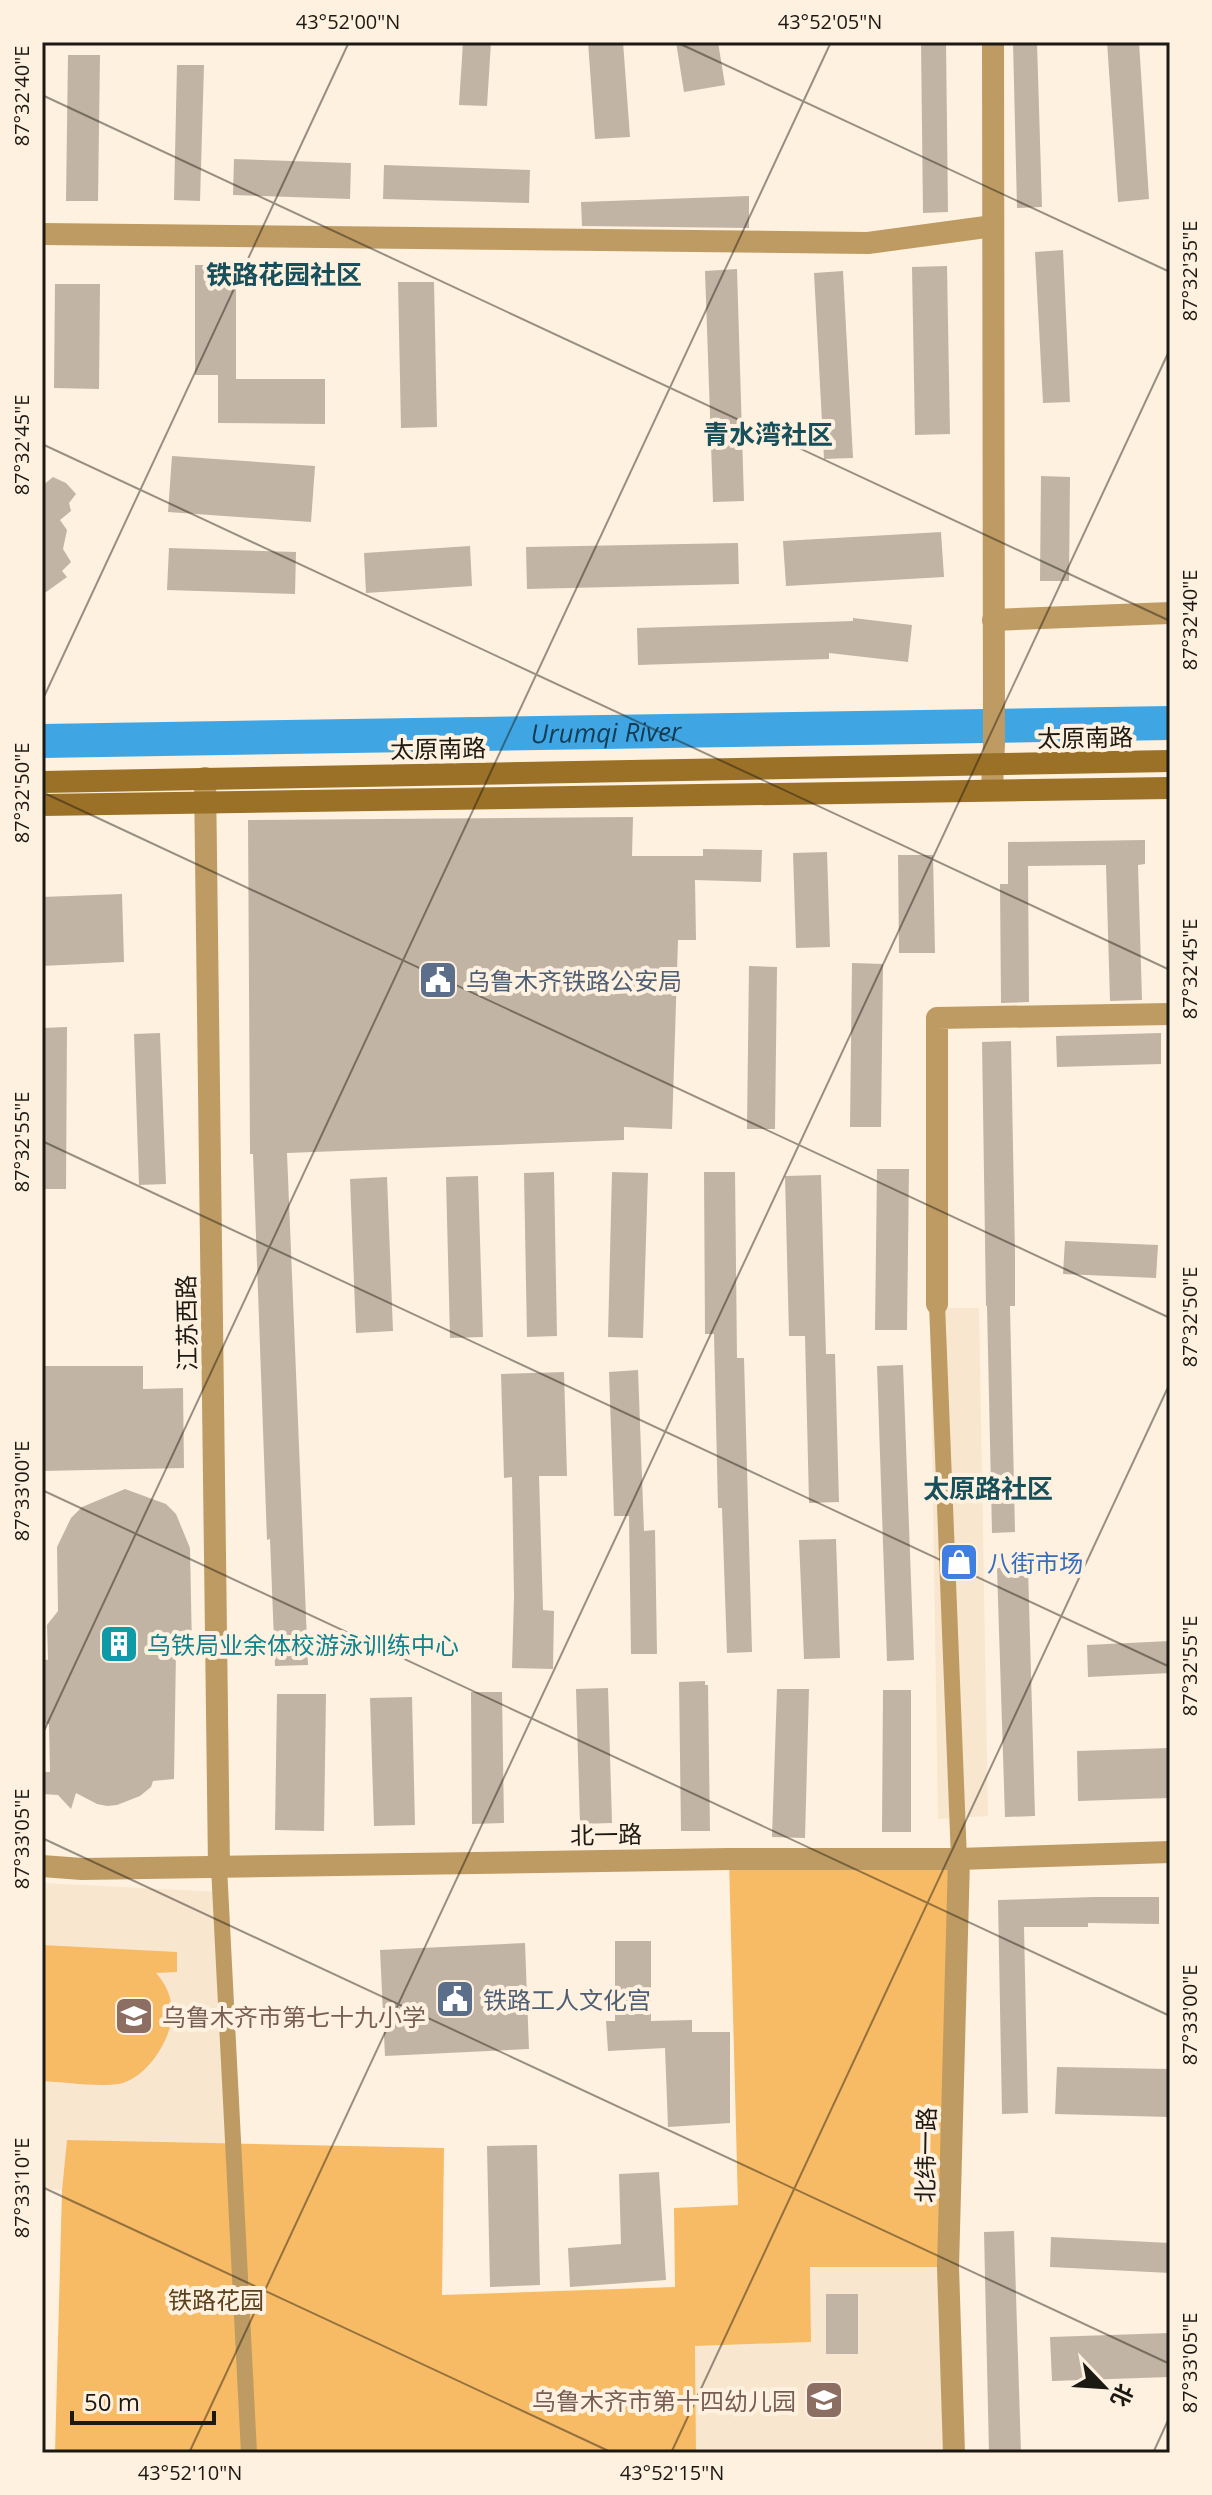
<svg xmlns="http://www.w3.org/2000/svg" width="1212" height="2495" viewBox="0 0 1212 2495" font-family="'Open Sans','Noto Sans SC',sans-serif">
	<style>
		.built { fill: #f8e6ce }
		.green { fill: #f6bb64 }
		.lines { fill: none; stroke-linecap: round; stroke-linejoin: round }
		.river { stroke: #3fa6e3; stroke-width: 34 }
		.building { fill: #c2b4a4 }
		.pedestrian { stroke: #be9b62; stroke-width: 16 }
		.minor { stroke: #be9b62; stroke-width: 22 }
		.tertiary { stroke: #be9b62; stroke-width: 22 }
		.secondary { stroke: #9a7127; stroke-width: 22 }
		.ticks { fill: none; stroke: #1c1812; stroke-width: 2; stroke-opacity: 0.45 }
		.labels { text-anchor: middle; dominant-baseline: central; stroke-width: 8; stroke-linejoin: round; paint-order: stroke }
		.street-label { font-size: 24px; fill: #1c1812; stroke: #fef1e0 }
		.service-label { font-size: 24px; fill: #4e5e75; stroke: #fef1e0; text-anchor: start }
		.shop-label { font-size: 24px; fill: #366cbe; stroke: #fef1e0; text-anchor: start }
		.culture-label { font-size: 24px; fill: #0d838f; stroke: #fef1e0; text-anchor: start }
		.education-label { font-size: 24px; fill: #785e54; stroke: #fef1e0; text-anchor: start }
		.park-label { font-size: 24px; fill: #5b421c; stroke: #fef1e0 }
		.neighbourhood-label { font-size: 26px; font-weight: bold; fill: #174f5b; stroke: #fef1e0 }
		.water-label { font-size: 26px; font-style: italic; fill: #113c55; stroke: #fef1e0 }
		.neatline { fill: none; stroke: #1c1812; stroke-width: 3 }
		.ticks-label { font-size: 20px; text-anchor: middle; fill: #1c1812 }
	</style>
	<rect width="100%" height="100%" fill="#fef1e0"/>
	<g class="built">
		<path d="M930,1308H979L988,1816L938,1819Z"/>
		<path d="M42,1883L220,1892L233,2145L67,2140L62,2190L42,2189Z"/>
		<path d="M810,2267H948L954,2453H696L695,2346L811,2342Z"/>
	</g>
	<g class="green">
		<path d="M729,1859H959L948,2267H810L811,2342L695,2346L696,2453H55L62,2190L67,2140L444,2148L442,2295L675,2287L674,2208L738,2205Z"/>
		<path d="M42,1945L177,1952V1972L156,1973C166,1984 172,1997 172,2013C172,2039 146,2080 118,2084C97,2087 64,2082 42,2081Z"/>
	</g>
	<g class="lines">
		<path class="river" id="s1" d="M42,741L1170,723"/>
	</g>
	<g class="building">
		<path d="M463,42H491L487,106L459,105Z"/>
		<path d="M588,42H623L630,137L595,139Z"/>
		<path d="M676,42H718L725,85L684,92Z"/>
		<path d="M921,42H946L948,212L923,213Z"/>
		<path d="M1013,42H1037L1042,207L1017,208Z"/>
		<path d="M1107,42H1139L1149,199L1118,202Z"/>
		<path d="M68,55H100L98,201H66Z"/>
		<path d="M177,65H204L200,201L174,200Z"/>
		<path d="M234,159L351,163L350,199L233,195Z"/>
		<path d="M384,165L530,170L529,203L383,199Z"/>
		<path d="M749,196V228L582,226L581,202Z"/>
		<path d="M1063,250L1070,402L1043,403L1035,252Z"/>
		<path d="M195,265H236V379H325V424L218,423V375H195Z"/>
		<path d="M947,266L950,434L915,435L912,267Z"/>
		<path d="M737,269L744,501L713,502L705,271Z"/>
		<path d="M843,271L853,458L824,459L814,273Z"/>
		<path d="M398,282H434L437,427L401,428Z"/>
		<path d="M55,284H100L99,389L54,388Z"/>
		<path d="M172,456L315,466L311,522L168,512Z"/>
		<path d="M1041,476L1070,477L1069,581H1040Z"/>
		<path d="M53,477L66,483L76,494L69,503L71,511L60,520L67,530L63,549L71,562L62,571L67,577L42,595V486Z"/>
		<path d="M941,532L944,577L786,586L783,541Z"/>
		<path d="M738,543L739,584L527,589L526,547Z"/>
		<path d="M470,546L472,586L366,593L364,553Z"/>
		<path d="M169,548L296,552L295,594L167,590Z"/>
		<path d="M853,618L912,625L908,662L829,653V659L638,665L637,628L853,621Z"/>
		<path d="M633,817L632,856H703V849L762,850L761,882L695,880L696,940H678L672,1129L624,1127V1140L287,1153L308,1665L275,1666L270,1539L267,1540L253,1154H250L248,820Z"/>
		<path d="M1145,840V864L1138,865L1142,1000L1110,1001L1106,865L1028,866L1029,1002L1001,1003L1000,884H1008V842Z"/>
		<path d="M827,852L830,947L796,948L793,853Z"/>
		<path d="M898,855H933L935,953H899Z"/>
		<path d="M122,894L124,962L42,966V897Z"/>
		<path d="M852,963L883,964L881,1127H850Z"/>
		<path d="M749,966L777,967L775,1129H747Z"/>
		<path d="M67,1027L66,1189H42V1028Z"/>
		<path d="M160,1033L166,1184L139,1185L134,1034Z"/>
		<path d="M1161,1033V1064L1057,1067L1056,1036Z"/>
		<path d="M1011,1041L1015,1253V1306H1010L1015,1532L992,1533L987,1306H986L982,1042Z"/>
		<path d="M877,1169H909L907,1330H875Z"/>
		<path d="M554,1172L557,1336L527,1337L524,1173Z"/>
		<path d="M612,1172L648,1173L643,1338L608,1337Z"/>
		<path d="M704,1172H735L737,1358H744L752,1652L727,1653L722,1508H718L714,1334H705Z"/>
		<path d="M821,1175L826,1354H835L839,1502L809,1503L805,1336H789L785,1176Z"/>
		<path d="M478,1176L483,1337L450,1338L446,1177Z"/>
		<path d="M387,1177L393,1331L356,1333L350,1179Z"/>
		<path d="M1065,1241L1158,1245L1156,1278L1063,1274Z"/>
		<path d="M903,1365L914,1660L887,1661L877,1366Z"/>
		<path d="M42,1366H143V1389L183,1388L184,1468L42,1471Z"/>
		<path d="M638,1370L644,1531L655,1530L657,1654H631L629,1516H614L609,1372Z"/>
		<path d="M564,1372L567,1476H539L543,1610L554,1611L553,1669L512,1668L514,1596L512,1477L504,1478L501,1374Z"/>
		<path d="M125,1489L166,1504L176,1514L190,1548L192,1650L176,1651L174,1779L153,1781L151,1787L140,1796L117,1805L107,1806L97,1804L76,1793L71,1809L58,1795L42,1794V1772H50L49,1724L42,1723V1659L48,1660L47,1625L58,1611L57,1547L71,1518L82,1507Z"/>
		<path d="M836,1539L840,1658L804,1659L799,1540Z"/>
		<path d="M1028,1567L1035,1816L1005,1817L997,1568Z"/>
		<path d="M1170,1641V1673L1088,1677L1087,1645Z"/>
		<path d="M705,1681V1685H708L710,1831H681L679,1682Z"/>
		<path d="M608,1688L612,1823L580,1824L576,1689Z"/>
		<path d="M777,1689H809L805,1838L772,1837Z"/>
		<path d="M883,1690H911V1832H882Z"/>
		<path d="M471,1692H502L504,1823L472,1824Z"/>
		<path d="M277,1694H326L324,1831L275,1830Z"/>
		<path d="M412,1697L415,1825L374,1826L370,1698Z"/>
		<path d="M1170,1748V1798L1078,1801L1077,1751Z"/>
		<path d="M1095,1897H1159V1924L1088,1923V1927H1024L1028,2113L1002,2114L998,1900Z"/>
		<path d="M615,1941H651V2021L692,2020V2032H730V2123L668,2127L665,2048L608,2051L606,2021H615Z"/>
		<path d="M525,1943L529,2049L385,2056L380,1950Z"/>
		<path d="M1057,2067L1170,2069V2117L1055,2114Z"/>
		<path d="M537,2145L540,2285L490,2287L487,2146Z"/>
		<path d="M659,2172L666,2280L570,2287L568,2248L621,2244L619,2174Z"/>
		<path d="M1014,2231L1021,2453H989L984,2232Z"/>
		<path d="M1051,2237L1170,2243V2273L1050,2267Z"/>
		<rect x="826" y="2294" width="32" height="60"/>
		<path d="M1170,2333V2377L1052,2381L1050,2337Z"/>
	</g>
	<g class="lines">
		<g class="pedestrian">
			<path d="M937,1304L959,1859"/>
			<path d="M219,1867L249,2453"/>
		</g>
		<g class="minor">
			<path d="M42,234L868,243L993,226"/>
			<path d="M993,620L1170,613"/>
			<path d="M992,790L994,743L993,42"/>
			<path d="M937,1304V1018L1170,1014"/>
		</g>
		<g class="tertiary">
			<path d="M205,778L219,1867"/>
			<path d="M42,1866L82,1869L729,1859H959L1170,1852"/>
			<path d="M954,2453L948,2267L959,1859"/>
		</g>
		<g class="secondary">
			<path d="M42,782L1170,761"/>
			<path d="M42,805L1170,788"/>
		</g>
	</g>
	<path class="ticks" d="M676,42L1170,272M42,95L1170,621M42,444L1170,970M42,701L349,42M42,792L1170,1318M42,1141L1170,1667M42,1490L1170,2016M42,1735L831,42M42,1838L1170,2364M42,2187L613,2453M189,2453L1170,349M671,2453L1170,1383M1153,2453L1170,2416"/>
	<defs>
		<g id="civic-square" transform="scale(2)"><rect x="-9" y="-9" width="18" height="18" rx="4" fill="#5c6f8a" stroke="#fef1e0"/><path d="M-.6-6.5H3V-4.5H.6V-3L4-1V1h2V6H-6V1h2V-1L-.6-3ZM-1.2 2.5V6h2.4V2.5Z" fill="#fff"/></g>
		<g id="shop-square" transform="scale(2)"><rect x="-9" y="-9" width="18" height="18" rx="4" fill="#3f7fe0" stroke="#fef1e0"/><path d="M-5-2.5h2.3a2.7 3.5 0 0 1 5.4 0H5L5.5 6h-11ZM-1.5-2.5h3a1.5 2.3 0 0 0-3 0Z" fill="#fff"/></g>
		<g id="building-square" transform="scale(2)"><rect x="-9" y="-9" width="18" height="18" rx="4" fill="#0f9aa8" stroke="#fef1e0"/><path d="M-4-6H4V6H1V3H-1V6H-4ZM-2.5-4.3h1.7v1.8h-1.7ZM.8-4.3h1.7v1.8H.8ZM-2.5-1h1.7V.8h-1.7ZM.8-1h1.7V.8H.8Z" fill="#fff"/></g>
		<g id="school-square" transform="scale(2)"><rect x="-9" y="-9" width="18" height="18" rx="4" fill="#8d6e63" stroke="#fef1e0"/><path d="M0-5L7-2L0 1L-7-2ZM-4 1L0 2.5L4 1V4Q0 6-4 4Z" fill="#fff"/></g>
	</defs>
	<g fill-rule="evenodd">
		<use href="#civic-square" x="438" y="980"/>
		<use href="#shop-square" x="959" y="1562"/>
		<use href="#building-square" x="119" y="1644"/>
		<use href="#civic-square" x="455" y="1999"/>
		<use href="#school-square" x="134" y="2016"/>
		<use href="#school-square" x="824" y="2400"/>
	</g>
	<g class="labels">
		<g class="street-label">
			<text transform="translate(1085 737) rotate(-1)">太原南路</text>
			<text transform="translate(438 748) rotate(-1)">太原南路</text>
			<text transform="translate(186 1323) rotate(-91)">江苏西路</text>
			<text transform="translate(606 1834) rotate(-1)">北一路</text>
			<text transform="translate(925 2155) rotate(-89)">北纬一路</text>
		</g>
		<g class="service-label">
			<text x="466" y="980">乌鲁木齐铁路公安局</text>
			<text x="483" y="1999">铁路工人文化宫</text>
		</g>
		<g class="shop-label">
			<text x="987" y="1562">八街市场</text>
		</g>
		<g class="culture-label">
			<text x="147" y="1644">乌铁局业余体校游泳训练中心</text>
		</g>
		<g class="education-label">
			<text x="162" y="2016">乌鲁木齐市第七十九小学</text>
			<text x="796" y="2400" text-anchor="end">乌鲁木齐市第十四幼儿园</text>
		</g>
		<g class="park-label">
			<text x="216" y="2299">铁路花园</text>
		</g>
		<g class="neighbourhood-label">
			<text x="284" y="274">铁路花园社区</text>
			<text x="768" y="434">青水湾社区</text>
			<text x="988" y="1488">太原路社区</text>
		</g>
		<g class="water-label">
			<text stroke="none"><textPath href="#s1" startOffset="564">Urumqi River</textPath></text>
		</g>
	</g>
	<rect width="1212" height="2495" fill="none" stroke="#fef1e0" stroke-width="88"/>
	<g transform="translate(1104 2387) rotate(115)" stroke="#fef1e0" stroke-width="6" paint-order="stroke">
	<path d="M0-6L14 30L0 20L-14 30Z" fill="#1c1812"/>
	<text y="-12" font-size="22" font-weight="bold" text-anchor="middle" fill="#1c1812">北</text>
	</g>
	<path d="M72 2411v12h142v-12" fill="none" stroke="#1c1812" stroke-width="4"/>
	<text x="84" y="2411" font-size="24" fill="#1c1812" stroke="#fef1e0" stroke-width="6" paint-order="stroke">50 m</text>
	<rect x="44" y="44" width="1124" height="2407" class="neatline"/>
	<g class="ticks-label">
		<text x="348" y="29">43°52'00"N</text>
		<text x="830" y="29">43°52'05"N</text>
		<text transform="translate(22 96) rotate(-90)" y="7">87°32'40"E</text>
		<text transform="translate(1190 271) rotate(-90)" y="7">87°32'35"E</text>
		<text transform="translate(22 445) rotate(-90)" y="7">87°32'45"E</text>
		<text transform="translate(1190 620) rotate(-90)" y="7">87°32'40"E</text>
		<text transform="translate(22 793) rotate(-90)" y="7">87°32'50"E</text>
		<text transform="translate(1190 969) rotate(-90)" y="7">87°32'45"E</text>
		<text transform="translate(22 1142) rotate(-90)" y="7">87°32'55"E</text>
		<text transform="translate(1190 1317) rotate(-90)" y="7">87°32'50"E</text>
		<text transform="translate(22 1491) rotate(-90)" y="7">87°33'00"E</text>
		<text transform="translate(1190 1666) rotate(-90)" y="7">87°32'55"E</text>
		<text transform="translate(22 1839) rotate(-90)" y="7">87°33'05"E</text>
		<text transform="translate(1190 2015) rotate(-90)" y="7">87°33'00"E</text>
		<text transform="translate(22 2188) rotate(-90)" y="7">87°33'10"E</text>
		<text transform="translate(1190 2363) rotate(-90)" y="7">87°33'05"E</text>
		<text x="190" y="2480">43°52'10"N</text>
		<text x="672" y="2480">43°52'15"N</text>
	</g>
</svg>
